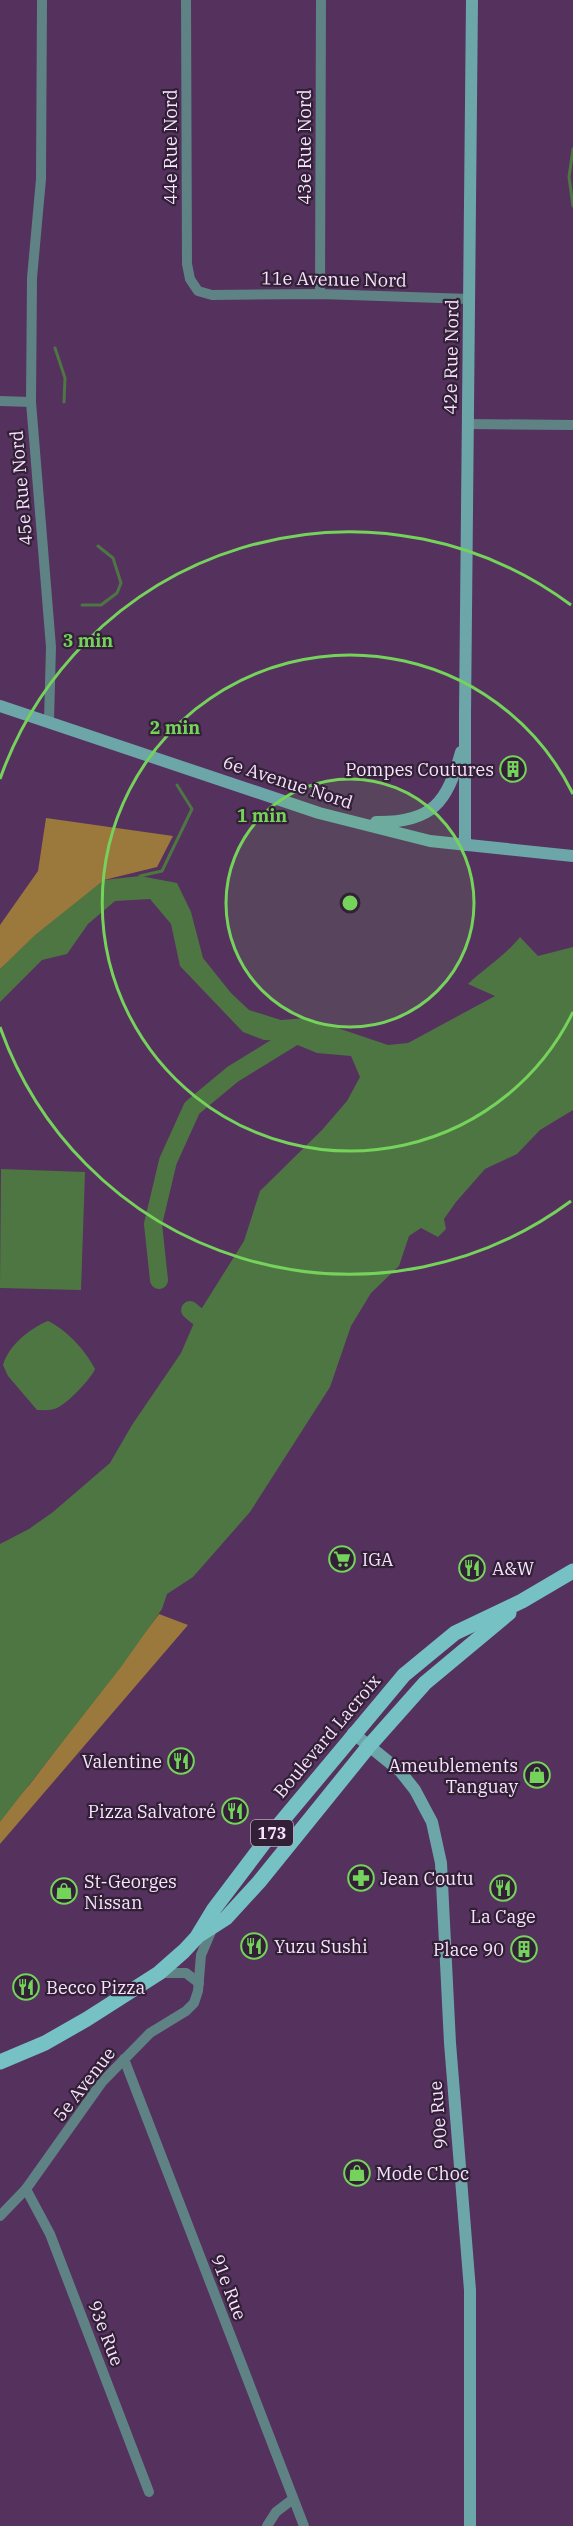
<svg xmlns="http://www.w3.org/2000/svg" width="573" height="2526" viewBox="0 0 573 2526" font-family="'IBM Plex Serif',serif">
	<style>
		.forest { fill: #9b793d }
		.water { fill: #4e7643 }
		.lines { fill: none; stroke-linecap: round; stroke-linejoin: round }
		.stream { stroke: #4e7643; stroke-width: 3 }
		.river { stroke: #4e7643; stroke-width: 18 }
		.street { stroke: #5f8284; stroke-width: 10 }
		.secondary { stroke: #6ca6a8; stroke-width: 12 }
		.primary { stroke: #75c1c4; stroke-width: 15 }
		.ring { fill: none; stroke: #75d25b; stroke-width: 3 }
		.labels { text-anchor: middle; dominant-baseline: central; stroke-width: 4.5; stroke-linejoin: round; paint-order: stroke }
		.shield { fill: #322136; stroke: #bda8c2; stroke-width: 1.5 }
		.shield-label { font-size: 16px; font-weight: bold; fill: #f8e2fe }
		.street-label { font-size: 18px; fill: #f8e2fe; stroke: #322136 }
		.poi-label { font-size: 18px; fill: #f8e2fe; stroke: #322136; text-anchor: start }
		.centre { fill: #75d25b; stroke: #322136; stroke-width: 3 }
		.ring-label { font-size: 18px; text-anchor: middle; font-weight: bold; fill: #75d25b; stroke: #322136; stroke-width: 4.5; stroke-linejoin: round; paint-order: stroke }
	</style>
	<rect width="100%" height="100%" fill="#55315e"/>
	<g class="forest">
		<path d="M46,818L173,836L157,867L104,880L0,969V925L38,871Z"/>
		<path d="M159,1614L188,1625L0,1844V1817L30,1784Z"/>
	</g>
	<g class="water">
		<path d="M140,876L177,883L191,912L203,958L231,993L249,1010L281,1020L308,1018L388,1045L408,1043L495,996L468,984C485,968 505,956 520,937L538,956L573,947V1110L540,1130L517,1154L485,1169L456,1202L444,1219L446,1229L438,1237L421,1228L409,1236L399,1266L371,1293L351,1326L330,1387L250,1512L193,1577L167,1594L162,1609L121,1667L0,1822V1544L29,1529L53,1512L110,1463L132,1425L181,1353L197,1316L244,1241L260,1191L322,1130L347,1101L360,1077L351,1056L317,1053L288,1041L264,1040L243,1032L180,966L171,924L150,899L115,901L88,924L67,954L42,960L0,1002V969L35,935L104,880Z"/>
		<path d="M1,1169L85,1172L81,1290L0,1288Z"/>
		<path d="M48,1321C67,1330 86,1351 95,1369C90,1380 68,1403 57,1408C50,1411 44,1410 37,1410L8,1376L3,1365C9,1345 29,1329 48,1321Z"/>
	</g>
	<g class="lines">
		<g class="stream">
			<path d="M573,149L569,177L573,206"/>
			<path d="M55,348L65,378L64,402"/>
			<path d="M82,605H101L117,593L121,583L113,558L98,546"/>
			<path d="M140,876L162,871L192,809L177,785"/>
		</g>
		<g class="river">
			<path d="M159,1280L153,1224L168,1161L192,1108L233,1074L298,1034"/>
			<path d="M190,1310L197,1316"/>
		</g>
		<g class="street">
			<path d="M42,0L41,179L32,278L31,402L51,647L49,720"/>
			<path d="M186,0L187,264L190,279L198,291L212,295L320,294L470,299"/>
			<path d="M320,294L321,0"/>
			<path d="M0,401L31,402"/>
			<path d="M469,424L573,425"/>
			<path d="M159,1973H186L199,1983"/>
			<path d="M124,2059L304,2526"/>
			<path d="M26,2189L50,2234L149,2492"/>
			<path d="M0,2216L26,2189L102,2082L150,2033L186,2011L194,2003L198,1991L201,1955L213,1927"/>
			<path d="M267,2526L276,2512L293,2499"/>
		</g>
		<g class="secondary">
			<path d="M0,706L319,813L430,841L573,856"/>
			<path d="M376,822C433,823 447,802 461,752"/>
			<path d="M465,845V715L472,0"/>
			<path d="M353,1733L400,1771L415,1790L432,1822L441,1863L450,2043L470,2290V2526"/>
		</g>
		<g class="primary">
			<path d="M201,1934L226,1918L259,1882L369,1746L425,1683L509,1613"/>
			<path d="M0,2062L45,2043L87,2019L159,1973L184,1951L197,1937L214,1909L267,1839L404,1675L455,1633L522,1601L573,1571"/>
		</g>
	</g>
	<circle cx="350" cy="903" r="124" fill="#75d25b" fill-opacity=".12"/>
	<g class="ring">
		<circle cx="350" cy="903" r="124"/>
		<path d="M573 1012A248 248 0 1 1 573 794"/>
		<path d="M571 1201A371 371 0 0 1 0 1027M0 779A371 371 0 0 1 571 605"/>
	</g>
	<defs>
		<g id="building-ring" transform="scale(1.35)"><circle r="9.5" fill="#322136" stroke="#75d25b" stroke-width="1.5"/><path d="M-4-6H4V6H1V3H-1V6H-4ZM-2.5-4.3h1.7v1.8h-1.7ZM.8-4.3h1.7v1.8H.8ZM-2.5-1h1.7V.8h-1.7ZM.8-1h1.7V.8H.8Z" fill="#75d25b"/></g>
		<g id="supermarket-ring" transform="scale(1.35)"><circle r="9.5" fill="#322136" stroke="#75d25b" stroke-width="1.5"/><path d="M-6-5.5h2.5l.6 2H6L4.5 2H-2.5L-4.4-4H-6ZM-1.5 3.2a1.3 1.3 0 1 0 .1 0ZM3 3.2a1.3 1.3 0 1 0 .1 0Z" fill="#75d25b"/></g>
		<g id="restaurant-ring" transform="scale(1.35)"><circle r="9.5" fill="#322136" stroke="#75d25b" stroke-width="1.5"/><path d="M-5-6h1v4h1v-4h1v4h1v-4h1v5L-1.5 .5V6h-2V.5L-5-1ZM5-6V6H3V1.5H1.5Q1.5-4 5-6Z" fill="#75d25b"/></g>
		<g id="shop-ring" transform="scale(1.35)"><circle r="9.5" fill="#322136" stroke="#75d25b" stroke-width="1.5"/><path d="M-5-2.5h2.3a2.7 3.5 0 0 1 5.4 0H5L5.5 6h-11ZM-1.5-2.5h3a1.5 2.3 0 0 0-3 0Z" fill="#75d25b"/></g>
		<g id="pharmacy-ring" transform="scale(1.35)"><circle r="9.5" fill="#322136" stroke="#75d25b" stroke-width="1.5"/><path d="M-2-6h4v4h4v4h-4v4h-4v-4h-4v-4h4Z" fill="#75d25b"/></g>
	</defs>
	<g fill-rule="evenodd">
		<use href="#building-ring" x="513" y="769"/>
		<use href="#supermarket-ring" x="342" y="1559"/>
		<use href="#restaurant-ring" x="472" y="1568"/>
		<use href="#restaurant-ring" x="181" y="1761"/>
		<use href="#shop-ring" x="537" y="1775"/>
		<use href="#restaurant-ring" x="235" y="1811"/>
		<use href="#pharmacy-ring" x="361" y="1878"/>
		<use href="#restaurant-ring" x="503" y="1888"/>
		<use href="#shop-ring" x="64" y="1891"/>
		<use href="#restaurant-ring" x="254" y="1946"/>
		<use href="#building-ring" x="524" y="1949"/>
		<use href="#restaurant-ring" x="26" y="1987"/>
		<use href="#shop-ring" x="357" y="2173"/>
	</g>
	<g class="labels">
		<rect class="shield" x="251" y="1820" width="42" height="26" rx="4.5"/>
		<g class="shield-label">
			<text x="272" y="1833">173</text>
		</g>
		<g class="street-label">
			<text transform="translate(170 147) rotate(-90)">44e Rue Nord</text>
			<text transform="translate(304 147) rotate(-90)">43e Rue Nord</text>
			<text transform="translate(334 279) rotate(1)">11e Avenue Nord</text>
			<text transform="translate(451 357) rotate(-89)">42e Rue Nord</text>
			<text transform="translate(21 488) rotate(-95)">45e Rue Nord</text>
			<text transform="translate(288 782) rotate(18)">6e Avenue Nord</text>
			<text transform="translate(327 1736) rotate(-50)">Boulevard Lacroix</text>
			<text transform="translate(84 2084) rotate(-52)">5e Avenue</text>
			<text transform="translate(438 2115) rotate(-95)">90e Rue</text>
			<text transform="translate(229 2287) rotate(69)">91e Rue</text>
			<text transform="translate(106 2333) rotate(69)">93e Rue</text>
		</g>
		<g class="poi-label">
			<text x="494" y="769" text-anchor="end">Pompes Coutures</text>
			<text x="362" y="1559">IGA</text>
			<text x="492" y="1568">A&amp;W</text>
			<text x="162" y="1761" text-anchor="end">Valentine</text>
			<text x="518" y="1765" text-anchor="end">Ameublements<tspan x="518" dy="21">Tanguay</tspan></text>
			<text x="216" y="1811" text-anchor="end">Pizza Salvatoré</text>
			<text x="380" y="1878">Jean Coutu</text>
			<text x="84" y="1881">St-Georges<tspan x="84" dy="21">Nissan</tspan></text>
			<text x="503" y="1916" text-anchor="middle">La Cage</text>
			<text x="274" y="1946">Yuzu Sushi</text>
			<text x="504" y="1949" text-anchor="end">Place 90</text>
			<text x="46" y="1987">Becco Pizza</text>
			<text x="376" y="2173">Mode Choc</text>
		</g>
	</g>
	<circle cx="350" cy="903" r="9" class="centre"/>
	<g class="ring-label">
		<text x="88" y="647">3 min</text>
		<text x="175" y="734">2 min</text>
		<text x="262" y="822">1 min</text>
	</g>
</svg>
